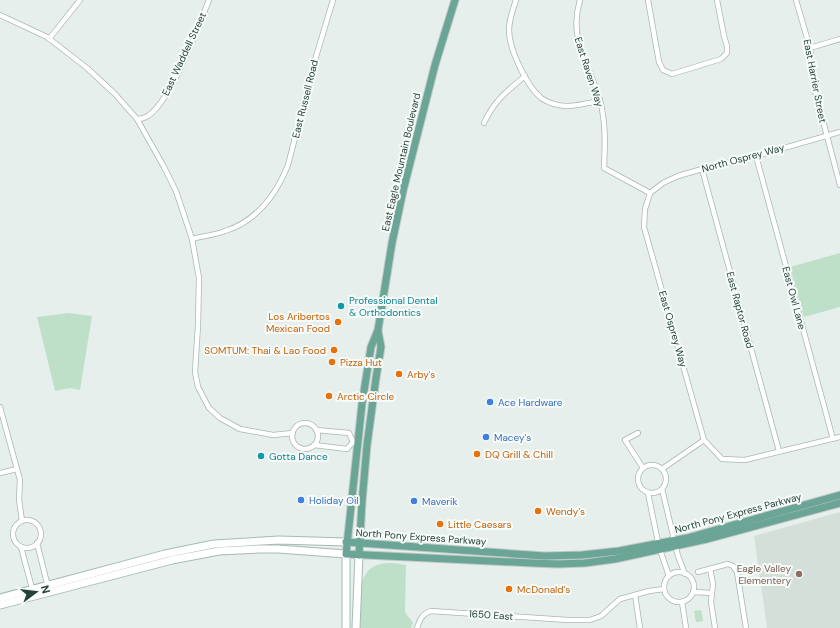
<svg xmlns="http://www.w3.org/2000/svg" width="840" height="628" viewBox="0 0 840 628" font-family="'DM Sans',sans-serif">
	<style>
		.built { fill: #d4dfda }
		.green { fill: #bfe0c8 }
		.lines { fill: none; stroke-linecap: round; stroke-linejoin: round }
		.street-casing { stroke: #a8b8b2; stroke-width: 6 }
		.secondary-casing { stroke: #a4bbb3; stroke-width: 9 }
		.primary-casing { stroke: #c2cac8; stroke-width: 9 }
		.street { stroke: #fff; stroke-width: 4.5 }
		.secondary { stroke: #fff; stroke-width: 7 }
		.primary { stroke: #6aa596; stroke-width: 7 }
		.culture-dot { fill: #0f9aa8; stroke: #f7fbf9; stroke-width: 1.5 }
		.food-dot { fill: #e8710a; stroke: #f7fbf9; stroke-width: 1.5 }
		.shop-dot { fill: #3f7fe0; stroke: #f7fbf9; stroke-width: 1.5 }
		.education-dot { fill: #8d6e63; stroke: #f7fbf9; stroke-width: 1.5 }
		.labels { text-anchor: middle; dominant-baseline: central; stroke-width: 4; stroke-linejoin: round; paint-order: stroke }
		.street-label { font-size: 10px; fill: #24423a; stroke: #f7fbf9 }
		.culture-label { font-size: 10px; fill: #0d838f; stroke: #f7fbf9; text-anchor: start }
		.food-label { font-size: 10px; fill: #c56008; stroke: #f7fbf9; text-anchor: start }
		.shop-label { font-size: 10px; fill: #366cbe; stroke: #f7fbf9; text-anchor: start }
		.education-label { font-size: 10px; fill: #785e54; stroke: #f7fbf9; text-anchor: end }
	</style>
	<rect width="100%" height="100%" fill="#e6efeb"/>
	<path class="built" d="M840,512V628H767L754,536Z"/>
	<g class="green">
		<path d="M840,253V307L804,317L790,267Z"/>
		<path d="M69,313L92,316L80,390L70,388L55,391L37,317Z"/>
		<path d="M393,563L406,565L405,612L413,623L411,628H359C360,610 355,572 377,565C382,563 387,563 393,563Z"/>
		<path d="M701,610L703,621L696,622L694,611Z"/>
	</g>
	<g class="lines">
		<g class="street-casing">
			<g id="street">
				<path d="M516,0C513,9 509,20 509,30C509,49 526,85 541,98C544,100 550,103 554,104C568,109 586,103 600,101"/>
				<path d="M580,0C568,39 589,64 600,100C606,123 605,145 604,168L650,193"/>
				<path d="M648,0L659,62L663,70L672,74L721,59L727,53V46L724,36L717,0"/>
				<path d="M796,0L810,48L815,91L840,185"/>
				<path d="M0,15L47,37L87,68L115,94L137,119L164,167L176,191L192,239L199,278L198,325L195,372L198,387L209,408L220,418L240,429L273,435L293,433"/>
				<path d="M49,39L80,0"/>
				<path d="M810,48L840,39"/>
				<path d="M137,119C140,119 144,118 146,117C170,105 198,26 209,0"/>
				<path d="M484,123C494,101 507,91 525,76"/>
				<path d="M756,156L833,439"/>
				<path d="M702,169L779,451"/>
				<path d="M650,193L645,209L644,227L704,440L722,459L745,460L840,437"/>
				<path d="M650,193L663,183L678,176L702,169L756,156L840,132"/>
				<path d="M192,239C203,236 215,235 225,231C257,221 276,195 288,165L315,60L333,0"/>
				<path d="M0,407L20,480L19,499L22,521"/>
				<circle cx="305" cy="436" r="13"/>
				<path d="M316,430L349,433L353,442"/>
				<path d="M638,433L625,440L643,468"/>
				<path d="M314,445L347,449L353,442"/>
				<circle cx="652" cy="479" r="14"/>
				<path d="M662,469L704,440"/>
				<path d="M0,473L17,469"/>
				<path d="M662,489L678,556L685,574"/>
				<path d="M648,493L659,547L669,576"/>
				<circle cx="27" cy="534" r="14"/>
				<path d="M37,543L48,587"/>
				<path d="M21,547L33,592"/>
				<path d="M710,569L713,584L711,602L715,628"/>
				<path d="M698,572L728,564L733,566L737,572L746,628"/>
				<circle cx="679" cy="587" r="15"/>
				<path d="M693,592L712,593"/>
				<path d="M635,595L640,628"/>
				<path d="M682,602L686,628"/>
				<path d="M417,628C420,619 422,614 431,611L568,620H590L601,616L620,599L649,591L664,589"/>
			</g>
		</g>
		<g class="secondary-casing">
			<g id="secondary">
				<path d="M0,598L165,554L214,544L279,540L346,542"/>
				<path d="M0,605L172,560L219,551L259,549H278L346,554V628"/>
				<path d="M356,628L359,555"/>
			</g>
		</g>
		<g class="primary-casing">
			<g id="primary">
				<path d="M455,0L435,65L403,191L392,243L378,330L371,347L362,404L346,554L532,563L558,564L585,563L615,559L707,539L840,503"/>
				<path d="M346,542L545,556L582,555L619,551L687,538L840,495"/>
				<path d="M359,555L362,502L367,445L376,378L381,347L378,331"/>
			</g>
		</g>
		<use href="#street" class="street"/>
		<use href="#secondary" class="secondary"/>
		<use href="#primary" class="primary"/>
	</g>
	<g class="culture-dot">
		<circle cx="341" cy="306" r="4"/>
		<circle cx="261" cy="456" r="4"/>
	</g>
	<g class="food-dot">
		<circle cx="338" cy="322" r="4"/>
		<circle cx="334" cy="350" r="4"/>
		<circle cx="332" cy="362" r="4"/>
		<circle cx="399" cy="374" r="4"/>
		<circle cx="329" cy="396" r="4"/>
		<circle cx="477" cy="454" r="4"/>
		<circle cx="538" cy="511" r="4"/>
		<circle cx="440" cy="524" r="4"/>
		<circle cx="509" cy="589" r="4"/>
	</g>
	<g class="shop-dot">
		<circle cx="490" cy="402" r="4"/>
		<circle cx="486" cy="437" r="4"/>
		<circle cx="301" cy="500" r="4"/>
		<circle cx="414" cy="501" r="4"/>
	</g>
	<circle class="education-dot" cx="799" cy="574" r="4"/>
	<g class="labels">
		<g class="street-label">
			<text transform="translate(184 54) rotate(-65)">East Waddell Street</text>
			<text transform="translate(589 72) rotate(72)">East Raven Way</text>
			<text transform="translate(815 81) rotate(79)">East Harrier Street</text>
			<text transform="translate(305 99) rotate(-76)">East Russell Road</text>
			<text transform="translate(743 158) rotate(-15)">North Osprey Way</text>
			<text transform="translate(401 162) rotate(-77)">East Eagle Mountain Boulevard</text>
			<text transform="translate(794 298) rotate(75)">East Owl Lane</text>
			<text transform="translate(740 310) rotate(75)">East Raptor Road</text>
			<text transform="translate(673 329) rotate(74)">East Osprey Way</text>
			<text transform="translate(738 513) rotate(-15)">North Pony Express Parkway</text>
			<text transform="translate(421 537) rotate(4)">North Pony Express Parkway</text>
			<text transform="translate(491 615) rotate(4)">1650 East</text>
		</g>
		<g class="culture-label">
			<text x="349" y="300">Professional Dental<tspan x="349" dy="12">&amp; Orthodontics</tspan></text>
			<text x="269" y="456">Gotta Dance</text>
		</g>
		<g class="food-label">
			<text x="330" y="316" text-anchor="end">Los Aribertos<tspan x="330" dy="12">Mexican Food</tspan></text>
			<text x="326" y="350" text-anchor="end">SOMTUM: Thai &amp; Lao Food</text>
			<text x="340" y="362">Pizza Hut</text>
			<text x="407" y="374">Arby's</text>
			<text x="337" y="396">Arctic Circle</text>
			<text x="485" y="454">DQ Grill &amp; Chill</text>
			<text x="546" y="511">Wendy's</text>
			<text x="448" y="524">Little Caesars</text>
			<text x="517" y="589">McDonald's</text>
		</g>
		<g class="shop-label">
			<text x="498" y="402">Ace Hardware</text>
			<text x="494" y="437">Macey's</text>
			<text x="309" y="500">Holiday Oil</text>
			<text x="422" y="501">Maverik</text>
		</g>
		<g class="education-label">
			<text x="791" y="568">Eagle Valley<tspan x="791" dy="12">Elementery</tspan></text>
		</g>
	</g>
	<g transform="translate(36 592) rotate(75)" stroke="#f7fbf9" stroke-width="3" paint-order="stroke">
	<path d="M0-3L7 15L0 10L-7 15Z" fill="#24423a"/>
	<text y="-6" font-size="11" font-weight="bold" text-anchor="middle" fill="#24423a">N</text>
	</g>
</svg>
